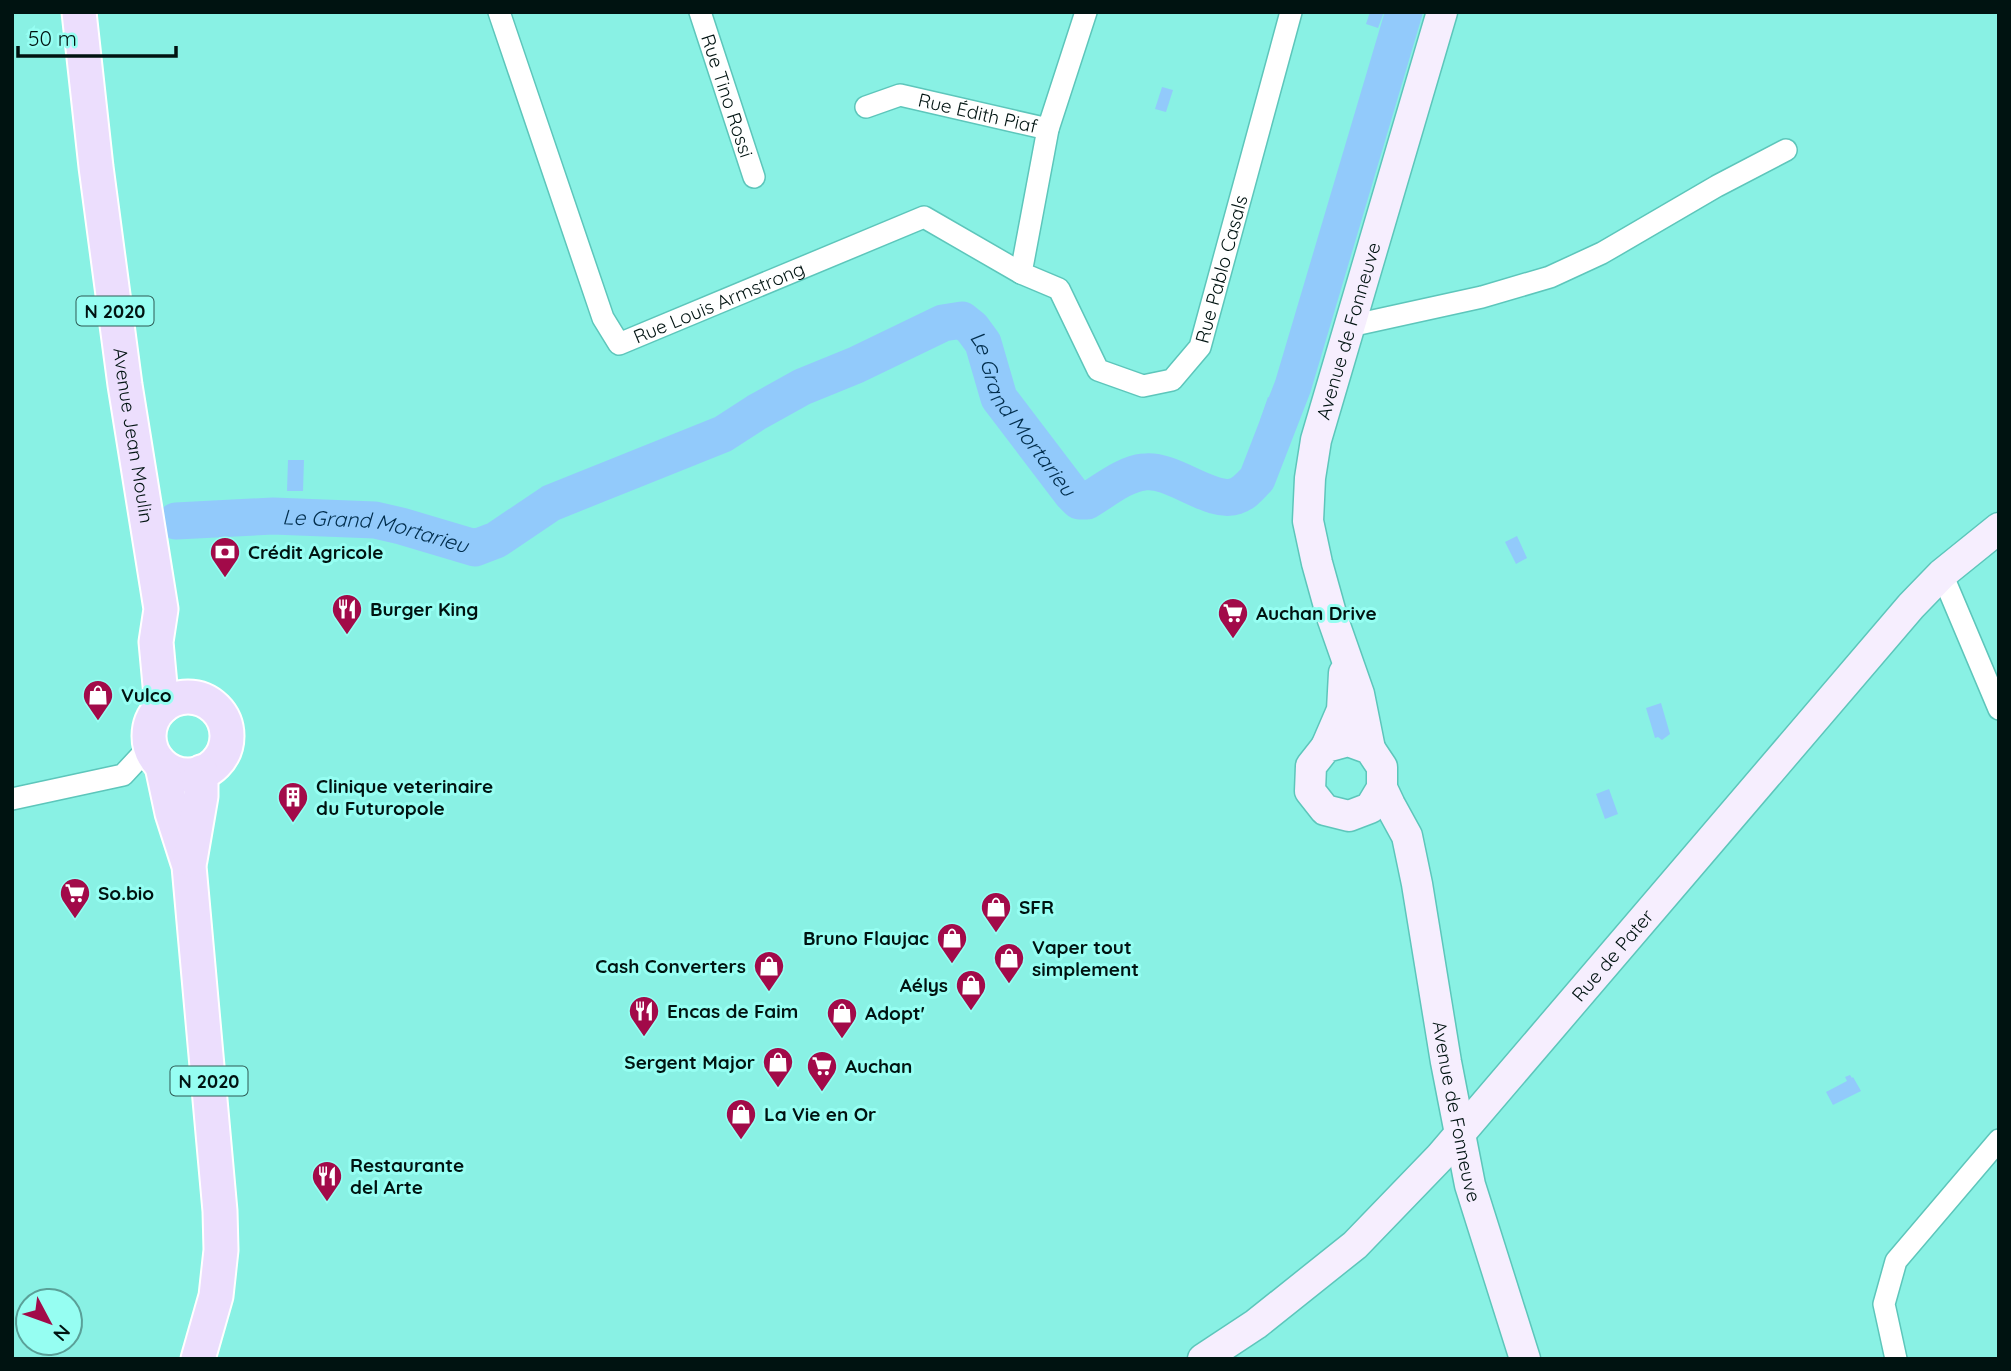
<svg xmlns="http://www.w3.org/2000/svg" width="2011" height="1371" viewBox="0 0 2011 1371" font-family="Quicksand,sans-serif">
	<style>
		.water { fill: #92cafb }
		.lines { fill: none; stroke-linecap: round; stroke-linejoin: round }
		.river { stroke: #92cafb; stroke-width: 37 }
		.street-casing { stroke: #5dc6bb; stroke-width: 24 }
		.secondary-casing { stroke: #5dc6bb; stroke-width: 33 }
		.primary-casing { stroke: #fff; stroke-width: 37 }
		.street { stroke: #fff; stroke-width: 21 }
		.secondary { stroke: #f6eefe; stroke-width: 30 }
		.primary { stroke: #ecdefd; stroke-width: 33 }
		.labels { text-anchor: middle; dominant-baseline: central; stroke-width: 6; stroke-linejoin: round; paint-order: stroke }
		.shield { fill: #96fef2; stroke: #2d5a54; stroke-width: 2 }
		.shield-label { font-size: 18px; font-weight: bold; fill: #001311 }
		.street-label { font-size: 19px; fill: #001311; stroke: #96fef2 }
		.poi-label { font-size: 19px; font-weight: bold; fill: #001311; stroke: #96fef2; text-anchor: start }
		.water-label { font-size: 21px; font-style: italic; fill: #012d4c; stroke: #96fef2 }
	</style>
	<rect width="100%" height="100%" fill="#89f1e4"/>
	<g class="water">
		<path d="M1370,12H1384L1378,28L1366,24Z"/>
		<path d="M1162,87L1173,90L1166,112L1155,109Z"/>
		<path d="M1268,397L1278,401L1271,424L1260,420Z"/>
		<path d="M288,460H304L303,491H287Z"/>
		<path d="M1517,536L1527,558L1516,564L1505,542Z"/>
		<path d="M1661,703L1670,734L1662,740L1658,737L1655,738L1646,708Z"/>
		<path d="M1609,789L1618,814L1605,819L1596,794Z"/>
		<path d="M1850,1075L1852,1078L1853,1077L1861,1091L1833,1105L1826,1092L1847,1081L1845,1077Z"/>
	</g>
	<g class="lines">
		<path class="river" id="s1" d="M176,521L273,516L375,520L401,526L475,548L496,540L551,503L723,434L757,412L802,387L856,365L943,323L962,320L972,328L983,343L999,398L1072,494L1079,501H1087C1104,491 1124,474 1144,472C1173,468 1211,505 1236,496C1245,493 1251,485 1257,479L1293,386L1404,12"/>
		<g class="street-casing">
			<g id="street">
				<path id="s2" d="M499,12L603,318L619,344L924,217L1021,273"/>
				<path id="s3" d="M700,12L754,177"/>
				<path id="s4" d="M1086,12L1048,129L1021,273L1059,289L1098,370L1143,386L1172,380L1200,347L1291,12"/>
				<path id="s5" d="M866,107L900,95L1048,129"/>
				<path d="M1350,326L1482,297L1550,277L1602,253L1717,186L1786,150"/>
				<path d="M1942,574L1999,709"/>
				<path d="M12,799L123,775L150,746"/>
				<path d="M1896,1359L1884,1304L1896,1261L1999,1140"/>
			</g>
		</g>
		<g class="secondary-casing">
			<g id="secondary">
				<path d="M1326,747L1342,710L1344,673"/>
				<path id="s6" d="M1370,749L1359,694L1332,617L1317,563L1308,521L1310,478L1316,440L1442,12"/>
				<path id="s7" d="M1382,788L1370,808L1349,816L1325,810L1310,791L1311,766L1326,747L1348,741L1370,749L1382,767V788L1390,805L1407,836L1417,884L1446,1062L1470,1185L1525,1359"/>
				<path id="s8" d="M1203,1359L1256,1324L1355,1245L1440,1157L1911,606L1942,574L1999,528"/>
			</g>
		</g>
		<g class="primary-casing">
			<g id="primary">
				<path id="s9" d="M79,12L96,167L125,385L161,609L156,642L162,707"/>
				<circle cx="188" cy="736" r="39"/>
				<path d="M162,766L172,813L189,866L220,1211L221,1250L216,1296L198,1359"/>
				<path d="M190,860L201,796V772"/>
			</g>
		</g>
		<use href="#street" class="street"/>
		<use href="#secondary" class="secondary"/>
		<use href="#primary" class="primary"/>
	</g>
	<defs>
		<g id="bank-pin" transform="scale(1.575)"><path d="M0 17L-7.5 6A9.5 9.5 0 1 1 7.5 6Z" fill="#a20a49" stroke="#96fef2"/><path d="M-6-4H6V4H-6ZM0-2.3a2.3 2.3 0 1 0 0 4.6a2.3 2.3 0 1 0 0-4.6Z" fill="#fff"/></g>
		<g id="restaurant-pin" transform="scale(1.575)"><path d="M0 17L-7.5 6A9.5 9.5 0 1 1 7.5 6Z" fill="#a20a49" stroke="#96fef2"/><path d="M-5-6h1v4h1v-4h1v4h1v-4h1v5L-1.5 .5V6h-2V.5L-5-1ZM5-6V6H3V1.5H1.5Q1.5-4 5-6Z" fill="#fff"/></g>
		<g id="supermarket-pin" transform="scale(1.575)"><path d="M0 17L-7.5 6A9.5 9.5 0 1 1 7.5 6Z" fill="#a20a49" stroke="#96fef2"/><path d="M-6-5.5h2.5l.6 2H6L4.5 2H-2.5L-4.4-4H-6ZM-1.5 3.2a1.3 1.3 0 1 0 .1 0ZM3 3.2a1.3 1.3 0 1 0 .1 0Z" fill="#fff"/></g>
		<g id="shop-pin" transform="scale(1.575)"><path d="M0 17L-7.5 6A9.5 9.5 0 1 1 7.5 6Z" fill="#a20a49" stroke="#96fef2"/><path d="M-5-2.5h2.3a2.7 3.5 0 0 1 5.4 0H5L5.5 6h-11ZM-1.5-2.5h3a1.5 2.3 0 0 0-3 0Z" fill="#fff"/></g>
		<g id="building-pin" transform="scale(1.575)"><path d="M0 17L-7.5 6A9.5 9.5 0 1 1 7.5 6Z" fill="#a20a49" stroke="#96fef2"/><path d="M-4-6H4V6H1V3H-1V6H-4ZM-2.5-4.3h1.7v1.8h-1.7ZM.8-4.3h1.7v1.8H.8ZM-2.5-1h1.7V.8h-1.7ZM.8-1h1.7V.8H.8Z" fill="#fff"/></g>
	</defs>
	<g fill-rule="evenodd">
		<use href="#bank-pin" x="225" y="552"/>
		<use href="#restaurant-pin" x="347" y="609"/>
		<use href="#supermarket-pin" x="1233" y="613"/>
		<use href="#shop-pin" x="98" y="695"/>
		<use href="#building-pin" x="293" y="797"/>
		<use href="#supermarket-pin" x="75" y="893"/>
		<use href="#shop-pin" x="996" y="907"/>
		<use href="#shop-pin" x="952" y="938"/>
		<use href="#shop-pin" x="1009" y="958"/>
		<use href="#shop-pin" x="769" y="966"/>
		<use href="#shop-pin" x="971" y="985"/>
		<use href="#restaurant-pin" x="644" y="1011"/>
		<use href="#shop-pin" x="842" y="1013"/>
		<use href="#shop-pin" x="778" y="1062"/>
		<use href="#supermarket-pin" x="822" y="1066"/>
		<use href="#shop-pin" x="741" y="1114"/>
		<use href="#restaurant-pin" x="327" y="1176"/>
	</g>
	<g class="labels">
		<g class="shield">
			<rect x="76.5" y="296.5" width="77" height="29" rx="5"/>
			<rect x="170.5" y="1066.5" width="77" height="29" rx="5"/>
		</g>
		<g class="shield-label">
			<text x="115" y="311">N 2020</text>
			<text x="209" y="1081">N 2020</text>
		</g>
		<g class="street-label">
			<text stroke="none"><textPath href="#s3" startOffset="88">Rue Tino Rossi</textPath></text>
			<text stroke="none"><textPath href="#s5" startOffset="116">Rue Édith Piaf</textPath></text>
			<text stroke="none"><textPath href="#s4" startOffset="602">Rue Pablo Casals</textPath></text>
			<text stroke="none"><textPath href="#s2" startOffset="462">Rue Louis Armstrong</textPath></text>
			<text stroke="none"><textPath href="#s6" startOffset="432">Avenue de Fonneuve</textPath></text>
			<text stroke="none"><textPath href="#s9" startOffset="427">Avenue Jean Moulin</textPath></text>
			<text stroke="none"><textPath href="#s8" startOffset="578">Rue de Pater</textPath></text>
			<text stroke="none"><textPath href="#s7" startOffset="567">Avenue de Fonneuve</textPath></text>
		</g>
		<g class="poi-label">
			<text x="248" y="552">Crédit Agricole</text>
			<text x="370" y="609">Burger King</text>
			<text x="1256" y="613">Auchan Drive</text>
			<text x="121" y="695">Vulco</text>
			<text x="316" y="786">Clinique veterinaire<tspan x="316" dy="22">du Futuropole</tspan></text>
			<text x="98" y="893">So.bio</text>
			<text x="1019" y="907">SFR</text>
			<text x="929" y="938" text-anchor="end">Bruno Flaujac</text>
			<text x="1032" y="947">Vaper tout<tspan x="1032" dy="22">simplement</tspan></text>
			<text x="746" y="966" text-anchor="end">Cash Converters</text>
			<text x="948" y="985" text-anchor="end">Aélys</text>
			<text x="667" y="1011">Encas de Faim</text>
			<text x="865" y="1013">Adopt'</text>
			<text x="755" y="1062" text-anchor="end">Sergent Major</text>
			<text x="845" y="1066">Auchan</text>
			<text x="764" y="1114">La Vie en Or</text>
			<text x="350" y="1165">Restaurante<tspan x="350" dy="22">del Arte</tspan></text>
		</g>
		<g class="water-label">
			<text stroke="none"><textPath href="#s1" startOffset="957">Le Grand Mortarieu</textPath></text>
			<text stroke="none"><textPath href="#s1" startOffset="201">Le Grand Mortarieu</textPath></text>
		</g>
	</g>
	<rect width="2011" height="1371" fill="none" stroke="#001311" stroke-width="28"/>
	<g transform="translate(49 1322) rotate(131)"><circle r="33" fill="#96fef2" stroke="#5aa098" stroke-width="2"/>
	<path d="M0-5L12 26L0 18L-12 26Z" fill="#a20a49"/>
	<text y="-10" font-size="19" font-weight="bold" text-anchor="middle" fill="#001311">N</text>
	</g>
	<path d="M18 46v10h158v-10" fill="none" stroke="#001311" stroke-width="3.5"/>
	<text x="28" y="46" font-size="21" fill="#001311" stroke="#96fef2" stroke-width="5" paint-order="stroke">50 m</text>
</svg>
